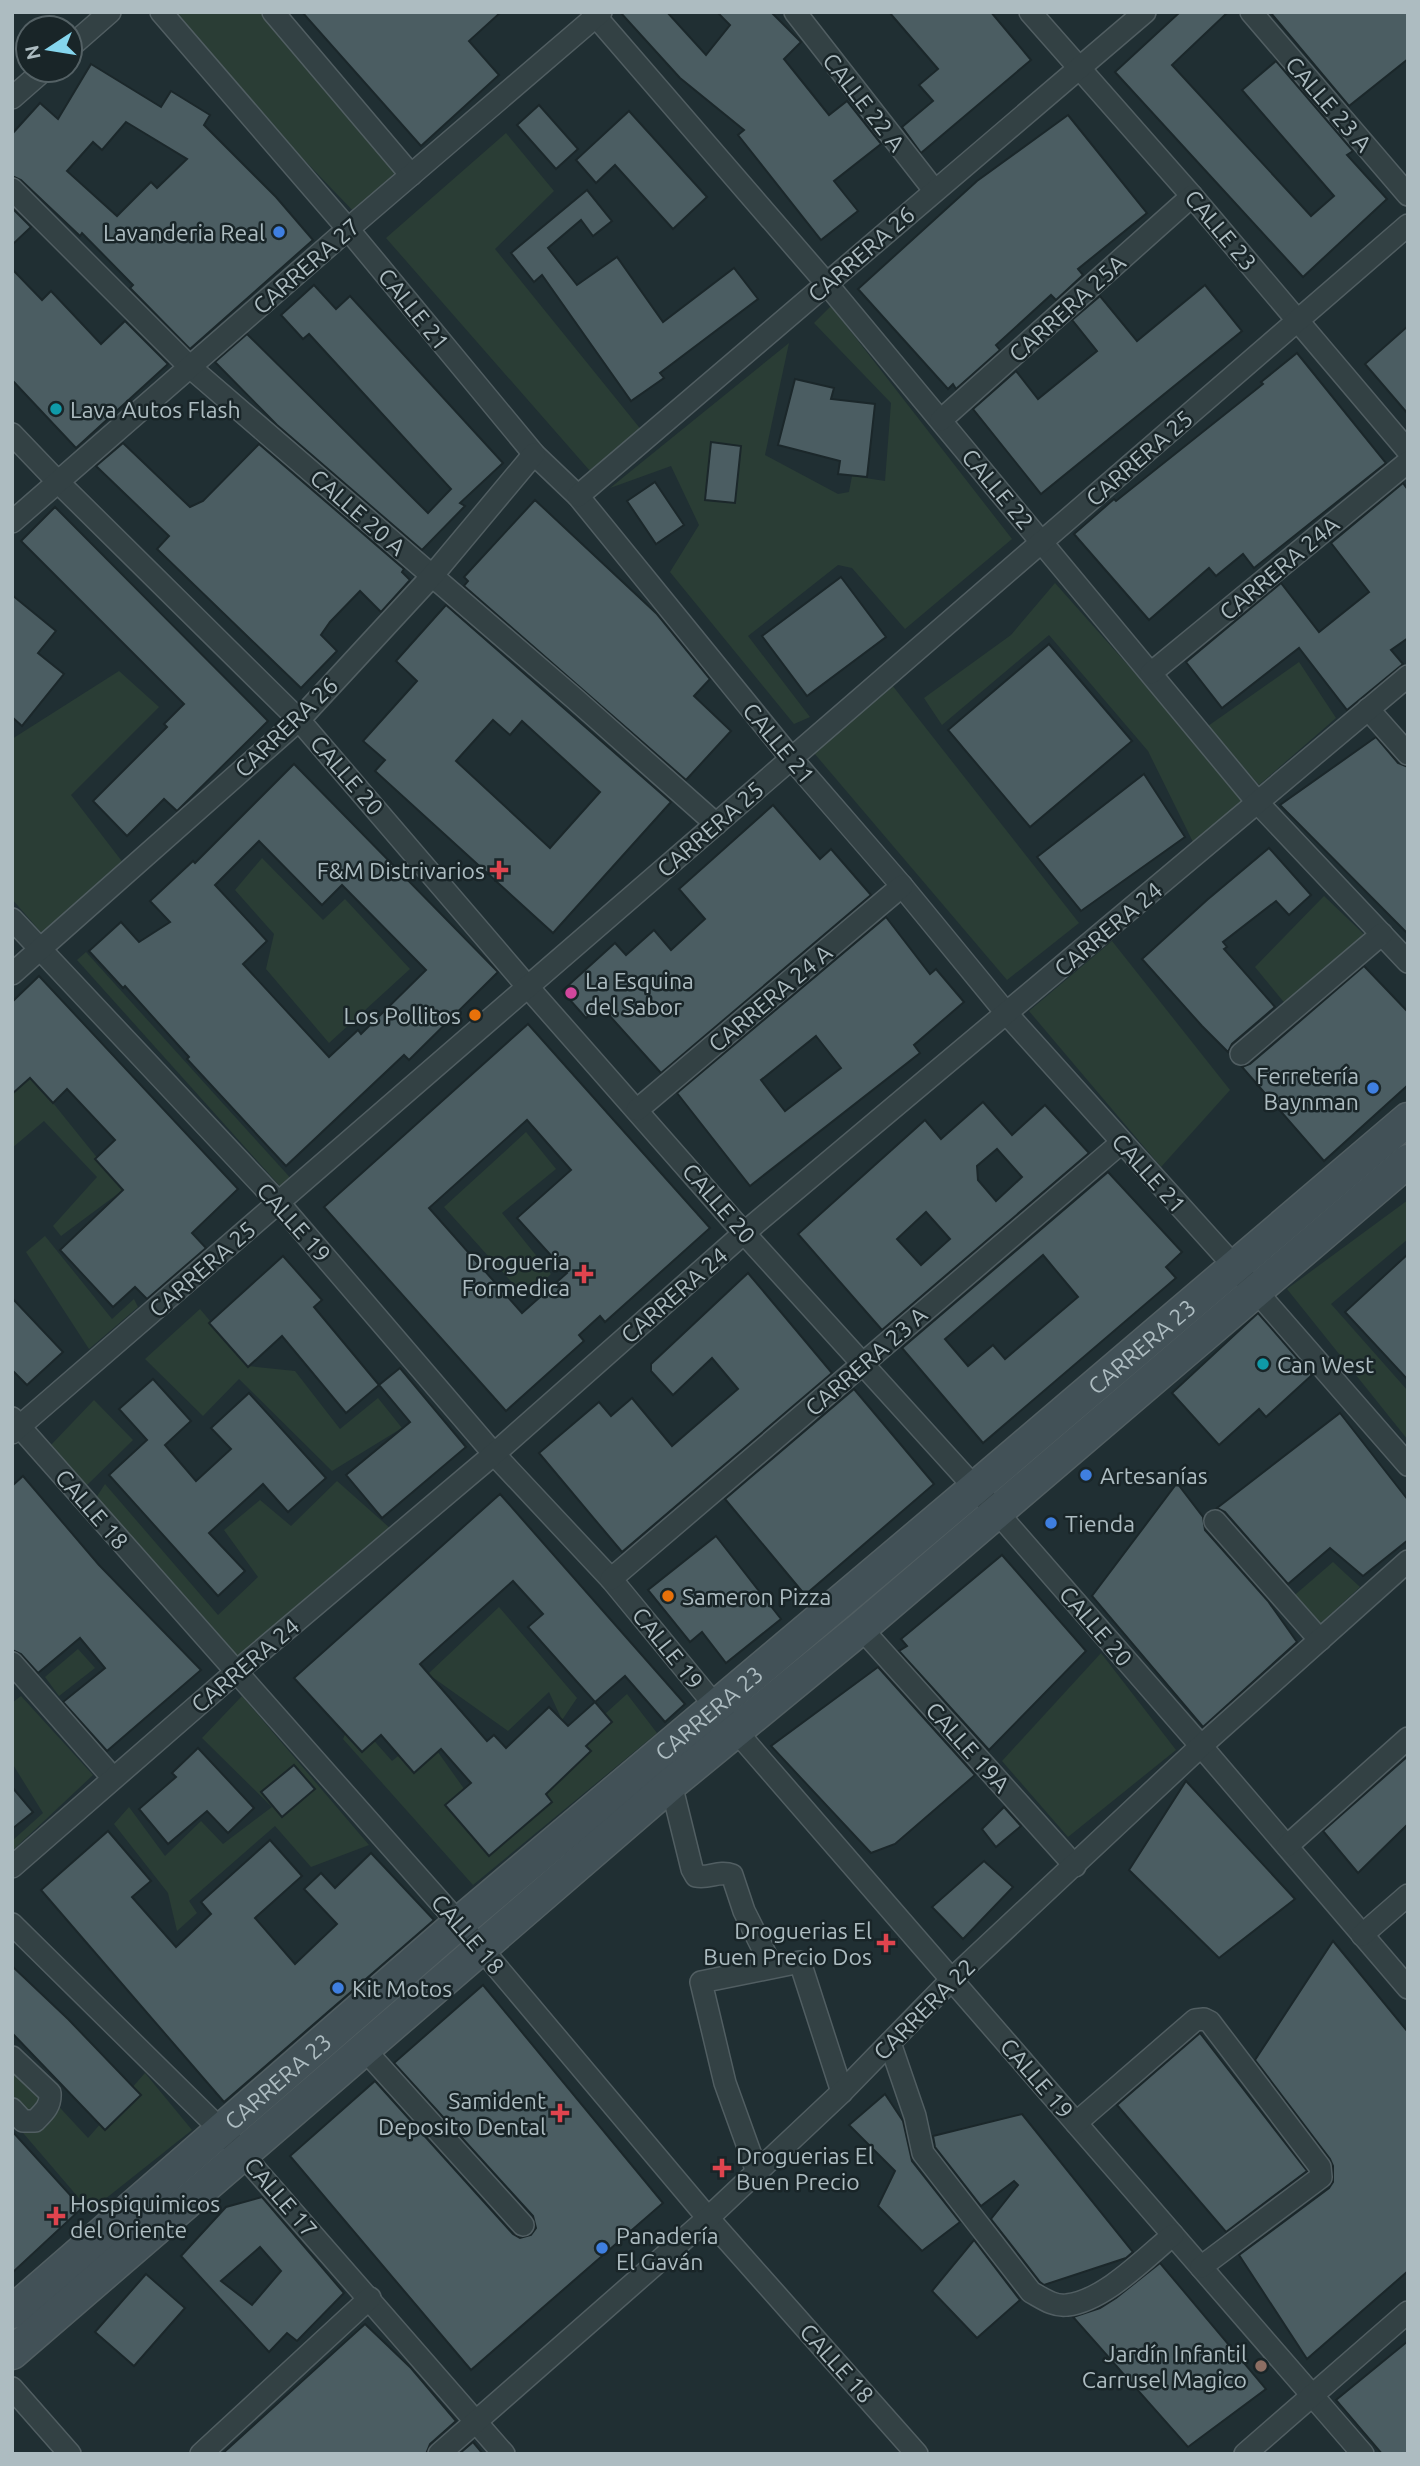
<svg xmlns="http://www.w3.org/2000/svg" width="1420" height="2466" viewBox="0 0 1420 2466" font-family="Ubuntu,sans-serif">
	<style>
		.green { fill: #2a3d35 }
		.building { fill: #4b5d62; stroke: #1b272a; stroke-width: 2; fill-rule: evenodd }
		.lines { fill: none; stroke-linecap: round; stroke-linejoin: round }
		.street-casing { stroke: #515e62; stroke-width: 24 }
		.secondary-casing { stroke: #515e62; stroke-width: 35 }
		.street { stroke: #334144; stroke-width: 21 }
		.secondary { stroke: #425157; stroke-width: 32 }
		.shop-dot { fill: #3f7fe0; stroke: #192528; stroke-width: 2.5 }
		.culture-dot { fill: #0f9aa8; stroke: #192528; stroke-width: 2.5 }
		.health-dot { fill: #e0444e; stroke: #192528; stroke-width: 2.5 }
		.hotel-dot { fill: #d1479c; stroke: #192528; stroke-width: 2.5 }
		.food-dot { fill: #e8710a; stroke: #192528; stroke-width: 2.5 }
		.education-dot { fill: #8d6e63; stroke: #192528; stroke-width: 2.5 }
		.labels { text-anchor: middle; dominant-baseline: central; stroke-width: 5; stroke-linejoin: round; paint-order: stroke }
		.street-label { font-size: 23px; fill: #adbcc1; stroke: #192528 }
		.poi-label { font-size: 23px; fill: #adbcc1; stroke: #192528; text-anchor: start }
	</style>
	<rect width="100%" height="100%" fill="#202f33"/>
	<g class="green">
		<path d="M162,12H264L406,176L357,215Z"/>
		<path d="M506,133L554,191L495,249L647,437L597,479L386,238Z"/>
		<path d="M831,306L1012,539L905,629L852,568L838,565L748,636L810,717L794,724L670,572L699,525L671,466L610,488L789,343L765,455L838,494L849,492L852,476L885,481L891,403L814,323Z"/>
		<path d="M1055,583L1245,797L1194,844L1148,751L1049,635L942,725L924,698L1011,635Z"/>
		<path d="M1299,662L1336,718L1259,785L1208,726Z"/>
		<path d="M119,671L159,707L71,795L124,864L45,937L12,899V739Z"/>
		<path d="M892,685L1079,923L1007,980L814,753Z"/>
		<path d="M262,858L323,920L345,899L410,969L329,1043L266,969L274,934L235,890Z"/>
		<path d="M1324,896L1371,941L1287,1006L1255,967Z"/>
		<path d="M1112,941L1230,1090L1161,1167L1029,1011Z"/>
		<path d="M86,952L295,1183L287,1194L77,960Z"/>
		<path d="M30,1078L53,1103L123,1190L61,1236L53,1226L97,1177L44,1121L12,1148V1094Z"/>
		<path d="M526,1132L556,1169L502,1213L551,1274L526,1298L444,1207Z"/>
		<path d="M1408,1200V1239L1331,1304L1408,1391V1440L1287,1289Z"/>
		<path d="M45,1236L112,1319L134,1299L138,1307L89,1349L26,1252Z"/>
		<path d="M200,1309L248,1366L295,1371L340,1429L378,1398L402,1428L332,1471L239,1379L203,1416L145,1359Z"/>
		<path d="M94,1400L133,1440L83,1489L51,1445Z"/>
		<path d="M337,1481L391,1529L238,1659L94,1501L105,1484L218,1615L258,1577L224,1530L260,1500L291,1526Z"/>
		<path d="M1333,1562L1360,1587L1308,1635L1289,1600Z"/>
		<path d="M499,1607L577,1698L562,1720L549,1692L508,1731L428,1674Z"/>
		<path d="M78,1649L95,1668L59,1696L45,1677Z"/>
		<path d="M1101,1653L1176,1750L1068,1837L1002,1761Z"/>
		<path d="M627,1694L657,1733L473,1885L343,1739L353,1717L392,1761L425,1734L487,1821Z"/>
		<path d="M21,1696L93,1775L12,1851V1841L43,1813L12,1763V1703Z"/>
		<path d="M242,1696L369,1845L311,1867L275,1826L189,1901L197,1913L177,1931L168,1893L114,1824L129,1807L165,1856L201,1821L223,1844L272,1807L202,1738Z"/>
		<path d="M12,2056L88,2138L145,2073L192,2130L90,2211L12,2120Z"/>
	</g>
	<g class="building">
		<path d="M302,12H501L469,41L499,75L421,146Z"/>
		<path d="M620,12H667L706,55L730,25L717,12H771L801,42L784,59L829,115L847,101L881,144L834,181L858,211L821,240L738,135L744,130L680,78Z"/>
		<path d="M889,12H991L1031,60L921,153L902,127L933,101L919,85L938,69Z"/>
		<path d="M1180,12H1228L1172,65L1311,216L1334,196L1242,90L1276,61L1353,151L1347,155L1387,199L1303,277L1115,72Z"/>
		<path d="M1270,12H1408V59L1349,106Z"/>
		<path d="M91,64L161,107L171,91L210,115L204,125L276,197L313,240L190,349L130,288L133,285L82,233L80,236L21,180L12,176V134L40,103L58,119ZM126,122L187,159L157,188L151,182L117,216L67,171L93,142L102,150Z"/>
		<path d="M539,105L578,149L556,169L517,125Z"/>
		<path d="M629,111L707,197L673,229L615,165L596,183L576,160Z"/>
		<path d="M1068,115L1147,213L1078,269L1083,275L1056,300L1051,295L996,345L1000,350L956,389L953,384L948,389L858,289L977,181Z"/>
		<path d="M587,190L612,221L593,236L581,220L548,248L577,285L617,257L663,322L734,268L758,299L660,373L664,378L631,401L542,275L534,282L511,253Z"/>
		<path d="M12,208L31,227L12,245Z"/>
		<path d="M12,269L42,300L51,291L101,344L125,321L168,364L76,448L12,380Z"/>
		<path d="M314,285L336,309L350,296L503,463L460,503L465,506L422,550L277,425L215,362L247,334L428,513L451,489L309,334L303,339L281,315Z"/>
		<path d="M1205,285L1242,331L1041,494L973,409L1016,371L1038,399L1097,351L1072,320L1100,296L1137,341Z"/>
		<path d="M1408,326V414L1365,364Z"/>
		<path d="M1297,353L1386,463L1254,568L1243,554L1216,576L1209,568L1149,620L1074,534L1114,499L1116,501L1263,384L1261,382Z"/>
		<path d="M795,379L834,388L831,399L875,404L867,477L838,474L840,461L778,445Z"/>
		<path d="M711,442L741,446L735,503L705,500Z"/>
		<path d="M123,443L190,507L203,501L259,444L404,569L402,572L410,580L381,612L360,591L330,622L321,635L337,651L301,688L157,549L169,536L96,466Z"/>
		<path d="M655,482L684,525L656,544L627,501Z"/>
		<path d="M1403,483L1408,490V638L1391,650L1403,664L1347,710L1299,648L1222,708L1186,662L1281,583L1319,632L1369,592L1331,543Z"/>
		<path d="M535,500L657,614L710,679L694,696L731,731L686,780L464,586L468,581L464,577Z"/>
		<path d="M55,507L268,721L177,811L164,799L127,836L93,801L167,727L164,724L184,704L21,541Z"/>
		<path d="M841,577L886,637L807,696L762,636Z"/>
		<path d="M12,595L56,631L38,653L64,674L22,726L12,717Z"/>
		<path d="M446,605L671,802L553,933L375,771L385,760L363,741L417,681L396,661ZM493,720L510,735L522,721L600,792L550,848L456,761Z"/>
		<path d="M1049,644L1132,741L1030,827L948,730Z"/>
		<path d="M1376,737L1398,763L1408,767V934L1280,805Z"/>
		<path d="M294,764L498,972L409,1060L404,1055L286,1166L187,1059L189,1057L125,986L123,988L89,951L121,922L139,942L170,922L150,901L193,861L195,863ZM259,841L322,905L342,885L426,970L361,1034L358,1030L329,1057L243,964L267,941L215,885Z"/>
		<path d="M1144,774L1185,837L1081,911L1037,857Z"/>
		<path d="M773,805L820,859L831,849L871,895L661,1073L600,1005L586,1018L562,991L615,943L626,955L654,930L671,950L705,919L679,889Z"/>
		<path d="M1269,848L1311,895L1289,915L1276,901L1223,942L1227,947L1224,949L1275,1007L1232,1044L1228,1052L1202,1026L1142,959L1207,900Z"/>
		<path d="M886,917L930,974L936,969L964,1002L914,1045L920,1053L750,1186L677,1093ZM816,1036L841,1068L785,1111L761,1080Z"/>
		<path d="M1364,966L1408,1012V1085L1324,1161L1242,1067L1250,1064Z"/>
		<path d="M39,976L238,1189L192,1233L206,1248L147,1299L135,1287L113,1307L60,1250L123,1190L95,1159L115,1140L67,1089L53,1103L30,1078L12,1094V1002Z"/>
		<path d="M528,1024L710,1228L605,1322L600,1316L579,1335L584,1341L506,1411L324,1207ZM527,1120L571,1170L517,1218L567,1273L522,1313L429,1208Z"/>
		<path d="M983,1102L1012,1135L1045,1105L1089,1153L882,1330L798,1234L925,1120L941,1139ZM997,1149L1022,1177L996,1201L978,1180L977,1166ZM926,1212L950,1239L921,1265L897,1239Z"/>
		<path d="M1108,1172L1182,1252L1166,1267L1176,1278L983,1443L902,1348ZM1043,1255L1078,1297L1005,1359L993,1345L968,1366L945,1339Z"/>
		<path d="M1408,1254V1380L1345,1312Z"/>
		<path d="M283,1256L322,1300L314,1307L379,1385L346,1413L282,1336L248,1367L209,1323Z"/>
		<path d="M748,1273L832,1373L622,1552L539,1453L599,1402L611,1416L632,1398L672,1446L738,1389L712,1358L673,1395L651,1371V1364Z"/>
		<path d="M12,1298L63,1352L27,1385L12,1370Z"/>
		<path d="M1258,1313L1312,1375L1266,1417L1259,1409L1219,1445L1172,1393Z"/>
		<path d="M400,1368L466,1447L382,1518L346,1475L410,1422L379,1385Z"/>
		<path d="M153,1379L191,1421L165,1445L196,1481L231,1449L211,1428L249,1393L326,1478L288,1512L263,1484L209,1533L245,1571L218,1596L109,1475L147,1440L119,1409Z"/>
		<path d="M854,1389L934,1484L805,1595L725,1499Z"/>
		<path d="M1340,1413L1408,1500V1540L1363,1576L1330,1548L1288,1584L1225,1512L1217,1508Z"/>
		<path d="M23,1476L99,1565L201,1670L107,1751L63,1702L105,1668L80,1638L38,1673L21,1654L12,1650V1486Z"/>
		<path d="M1177,1483L1203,1517L1205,1530L1268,1601L1297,1642L1203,1727L1092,1596Z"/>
		<path d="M500,1494L685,1704L665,1722L625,1676L595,1702L612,1722L586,1746L591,1751L546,1794L552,1802L489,1856L445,1805L471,1783L441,1749L414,1773L381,1735L362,1752L294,1678ZM513,1581L543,1614L528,1627L595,1702L568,1726L549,1707L506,1748L494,1735L487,1741L420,1664Z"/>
		<path d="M716,1536L781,1619L726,1663L702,1632L690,1642L648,1590Z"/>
		<path d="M1002,1555L1086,1651L989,1750L899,1651L907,1646L901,1639Z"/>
		<path d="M878,1667L975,1775L895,1844L871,1853L771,1746Z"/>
		<path d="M198,1748L254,1808L228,1833L207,1811L168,1844L139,1809L176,1777L172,1773Z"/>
		<path d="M1408,1756V1824L1358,1873L1323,1831Z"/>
		<path d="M294,1765L315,1789L282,1817L261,1792Z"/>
		<path d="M1186,1781L1295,1899L1219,1958L1129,1870Z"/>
		<path d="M12,1787L33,1812L12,1829Z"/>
		<path d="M1004,1807L1021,1826L996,1847L982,1829Z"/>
		<path d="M108,1831L151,1881L132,1897L176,1947L211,1914L201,1902L270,1840L302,1876L255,1918L295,1964L337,1924L304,1889L321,1873L335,1888L371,1853L434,1920L224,2102L41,1890Z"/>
		<path d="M984,1861L1013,1887L963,1939L932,1907Z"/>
		<path d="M1333,1941L1408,2032V2271L1307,2359L1239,2255L1329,2188L1333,2182V2166L1330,2159L1255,2060Z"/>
		<path d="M12,1966L68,2019L141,2095L105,2130L12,2033Z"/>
		<path d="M483,1985L663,2203L471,2370L290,2156L375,2081L513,2234L520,2238L531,2235L536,2228L533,2216L394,2063Z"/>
		<path d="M1200,2033L1307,2171L1226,2232L1117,2105Z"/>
		<path d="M885,2094L903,2121L912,2161L960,2222L922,2251L878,2206L895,2171L849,2125Z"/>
		<path d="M1022,2114L1133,2252L1126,2258L1044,2285L1040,2282L991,2219L1018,2185L1014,2181L981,2206L935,2147L933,2136Z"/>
		<path d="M12,2131L82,2208L12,2273Z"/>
		<path d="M262,2197L344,2293L297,2341L287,2333L269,2352L181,2256L226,2207ZM260,2247L281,2271L252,2305L221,2281Z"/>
		<path d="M974,2240L1020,2300L977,2338L932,2291Z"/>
		<path d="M1160,2263L1266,2389L1188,2447L1073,2317L1100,2308L1116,2298Z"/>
		<path d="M146,2274L185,2308L134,2366L95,2332Z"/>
		<path d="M365,2324L411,2368L456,2421L430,2444L426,2454H222Z"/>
		<path d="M1408,2341V2454H1382L1336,2400Z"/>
		<path d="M473,2442L483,2454H459Z"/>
	</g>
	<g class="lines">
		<g class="street-casing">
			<g id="street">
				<path d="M161,12L348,229L534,454L578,496L791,758L902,886L1007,1014L1235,1267L1408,1465"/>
				<path d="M273,12L411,175"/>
				<path d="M592,12L827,284L1258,803L1408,962"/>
				<path d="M795,12L934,190"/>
				<path d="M1030,12L1192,196L1408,451"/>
				<path d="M1251,12L1408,195"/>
				<path d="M70,47L110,12"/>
				<path d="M12,98L44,70"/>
				<path d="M12,189L191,368L574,698L716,824"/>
				<path d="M941,420L1192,196"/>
				<path d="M12,434L58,482L299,720L527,986L744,1233L996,1511L1201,1746L1408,1988"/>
				<path d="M578,496L1145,12"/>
				<path d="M12,522L348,229L601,12"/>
				<path d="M1151,673L1408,462"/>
				<path d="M1368,709L1408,754"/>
				<path d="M12,919L278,1202L494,1454L611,1579L736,1731L1363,2454"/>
				<path d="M12,974L299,720L432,576L534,454"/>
				<path d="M1241,1054L1382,934"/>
				<path d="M637,1110L902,886"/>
				<path d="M12,1418L480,1947L708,2218L917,2454"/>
				<path d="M12,1433L1408,225"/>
				<path d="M1215,1521L1320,1640"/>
				<path d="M611,1579L1121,1143"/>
				<path d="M861,1628L1075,1866"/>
				<path d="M12,1663L113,1778"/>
				<path d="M671,1784L692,1869L696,1876C709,1879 719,1870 732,1875L744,1911L772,1967"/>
				<path d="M1287,1846L1408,1738"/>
				<path d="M12,1867L236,1672L494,1454L744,1233L1408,676"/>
				<path d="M12,1924L222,2131L504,2454"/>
				<path d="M1362,1935L1408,1895"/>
				<path d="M890,2043L915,2116L923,2153L1031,2292C1042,2298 1054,2307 1067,2305C1104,2301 1145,2258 1173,2235"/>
				<path d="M364,2049L523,2225"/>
				<path d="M12,2057L50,2093C51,2106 44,2112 35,2121H23L12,2109"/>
				<path d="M1076,2123L1195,2020L1204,2019L1210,2022L1320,2167L1321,2177L1201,2267"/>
				<path d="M757,2172L725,2083L701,1982L800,1962L842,2092"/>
				<path d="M12,2388L70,2454"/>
				<path d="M201,2454L370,2298"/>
				<path d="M439,2454L708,2218L842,2092L952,1979L1201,1746L1408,1561"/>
				<path d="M1245,2454L1408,2312"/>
			</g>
		</g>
		<g class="secondary-casing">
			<g id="secondary">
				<path id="s1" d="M12,2312L459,1923L975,1488L1408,1119"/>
				<path d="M12,2353L671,1784L861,1628L1408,1161"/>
			</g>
		</g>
		<use href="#street" class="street"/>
		<use href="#secondary" class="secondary"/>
	</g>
	<g class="shop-dot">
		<circle cx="279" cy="232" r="7"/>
		<circle cx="1373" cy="1088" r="7"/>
		<circle cx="1086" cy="1475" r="7"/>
		<circle cx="1051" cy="1523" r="7"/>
		<circle cx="338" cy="1988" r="7"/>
		<circle cx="602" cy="2248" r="7"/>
	</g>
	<g class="culture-dot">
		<circle cx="56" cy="409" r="7"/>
		<circle cx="1263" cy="1364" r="7"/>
	</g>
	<g class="health-dot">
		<path d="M495.5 859.5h7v7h7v7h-7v7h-7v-7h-7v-7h7z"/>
		<path d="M580.5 1263.5h7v7h7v7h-7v7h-7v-7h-7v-7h7z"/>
		<path d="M882.5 1932.5h7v7h7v7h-7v7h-7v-7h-7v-7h7z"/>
		<path d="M556.5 2102.5h7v7h7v7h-7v7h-7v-7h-7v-7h7z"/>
		<path d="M718.5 2157.5h7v7h7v7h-7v7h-7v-7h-7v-7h7z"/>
		<path d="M52.5 2205.5h7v7h7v7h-7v7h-7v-7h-7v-7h7z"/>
	</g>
	<circle class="hotel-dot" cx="571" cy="993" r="7"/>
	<g class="food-dot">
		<circle cx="475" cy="1015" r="7"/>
		<circle cx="668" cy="1596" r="7"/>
	</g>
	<circle class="education-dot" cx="1261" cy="2366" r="7"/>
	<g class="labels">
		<g class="street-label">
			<text transform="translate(864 102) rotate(52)">CALLE 22 A</text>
			<text transform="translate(1329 104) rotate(49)">CALLE 23 A</text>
			<text transform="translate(1221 230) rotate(50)">CALLE 23</text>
			<text transform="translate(861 254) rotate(-41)">CARRERA 26</text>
			<text transform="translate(306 266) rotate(-41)">CARRERA 27</text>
			<text transform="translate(1067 308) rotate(-42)">CARRERA 25A</text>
			<text transform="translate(414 309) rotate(51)">CALLE 21</text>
			<text transform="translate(1139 458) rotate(-41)">CARRERA 25</text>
			<text transform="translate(998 489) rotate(50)">CALLE 22</text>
			<text transform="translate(358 512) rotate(41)">CALLE 20 A</text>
			<text transform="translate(1279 568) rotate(-40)">CARRERA 24A</text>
			<text transform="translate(286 727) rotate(-44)">CARRERA 26</text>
			<text transform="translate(779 743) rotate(50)">CALLE 21</text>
			<text transform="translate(347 775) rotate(49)">CALLE 20</text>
			<text transform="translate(710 829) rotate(-41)">CARRERA 25</text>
			<text transform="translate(1108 929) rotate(-40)">CARRERA 24</text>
			<text transform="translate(770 998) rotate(-40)">CARRERA 24 A</text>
			<text transform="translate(1149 1173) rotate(48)">CALLE 21</text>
			<text transform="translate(719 1203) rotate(49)">CALLE 20</text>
			<text transform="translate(294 1222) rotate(48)">CALLE 19</text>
			<text transform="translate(202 1269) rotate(-41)">CARRERA 25</text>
			<text transform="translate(674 1295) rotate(-41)">CARRERA 24</text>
			<text stroke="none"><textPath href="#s1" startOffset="1486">CARRERA 23</textPath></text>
			<text transform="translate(866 1361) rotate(-41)">CARRERA 23 A</text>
			<text transform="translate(92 1509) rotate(49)">CALLE 18</text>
			<text transform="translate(1096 1626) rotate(49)">CALLE 20</text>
			<text transform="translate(668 1648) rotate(51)">CALLE 19</text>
			<text transform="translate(245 1665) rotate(-40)">CARRERA 24</text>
			<text stroke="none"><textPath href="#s1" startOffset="919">CARRERA 23</textPath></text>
			<text transform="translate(968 1747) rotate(48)">CALLE 19A</text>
			<text transform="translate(468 1934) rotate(49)">CALLE 18</text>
			<text transform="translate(924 2009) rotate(-45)">CARRERA 22</text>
			<text transform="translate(1037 2078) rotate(49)">CALLE 19</text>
			<text stroke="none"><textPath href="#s1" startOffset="352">CARRERA 23</textPath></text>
			<text transform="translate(281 2197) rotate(49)">CALLE 17</text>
			<text transform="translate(837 2363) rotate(48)">CALLE 18</text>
		</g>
		<g class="poi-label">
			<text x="265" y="232" text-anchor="end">Lavanderia Real</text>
			<text x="70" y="409">Lava Autos Flash</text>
			<text x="485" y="870" text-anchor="end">F&amp;M Distrivarios</text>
			<text x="585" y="980">La Esquina<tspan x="585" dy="26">del Sabor</tspan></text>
			<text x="461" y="1015" text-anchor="end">Los Pollitos</text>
			<text x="1359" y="1075" text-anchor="end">Ferretería<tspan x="1359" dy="26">Baynman</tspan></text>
			<text x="570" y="1261" text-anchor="end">Drogueria<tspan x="570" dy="26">Formedica</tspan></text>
			<text x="1277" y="1364">Can West</text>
			<text x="1100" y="1475">Artesanías</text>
			<text x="1065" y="1523">Tienda</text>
			<text x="682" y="1596">Sameron Pizza</text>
			<text x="872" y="1930" text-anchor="end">Droguerias El<tspan x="872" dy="26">Buen Precio Dos</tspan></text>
			<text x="352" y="1988">Kit Motos</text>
			<text x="546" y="2100" text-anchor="end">Samident<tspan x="546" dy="26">Deposito Dental</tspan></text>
			<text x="736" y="2155">Droguerias El<tspan x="736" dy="26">Buen Precio</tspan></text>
			<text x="70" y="2203">Hospiquimicos<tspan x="70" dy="26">del Oriente</tspan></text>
			<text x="616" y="2235">Panadería<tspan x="616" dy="26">El Gaván</tspan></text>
			<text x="1247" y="2353" text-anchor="end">Jardín Infantil<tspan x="1247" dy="26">Carrusel Magico</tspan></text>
		</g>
	</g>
	<rect width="1420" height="2466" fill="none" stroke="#adbcc1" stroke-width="28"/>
	<g transform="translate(49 49) rotate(258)"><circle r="33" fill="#192528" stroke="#546165" stroke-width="2"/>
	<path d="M0-5L12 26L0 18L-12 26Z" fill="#85d6ee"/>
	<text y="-10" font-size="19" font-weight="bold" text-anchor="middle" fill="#adbcc1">N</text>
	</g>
</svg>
